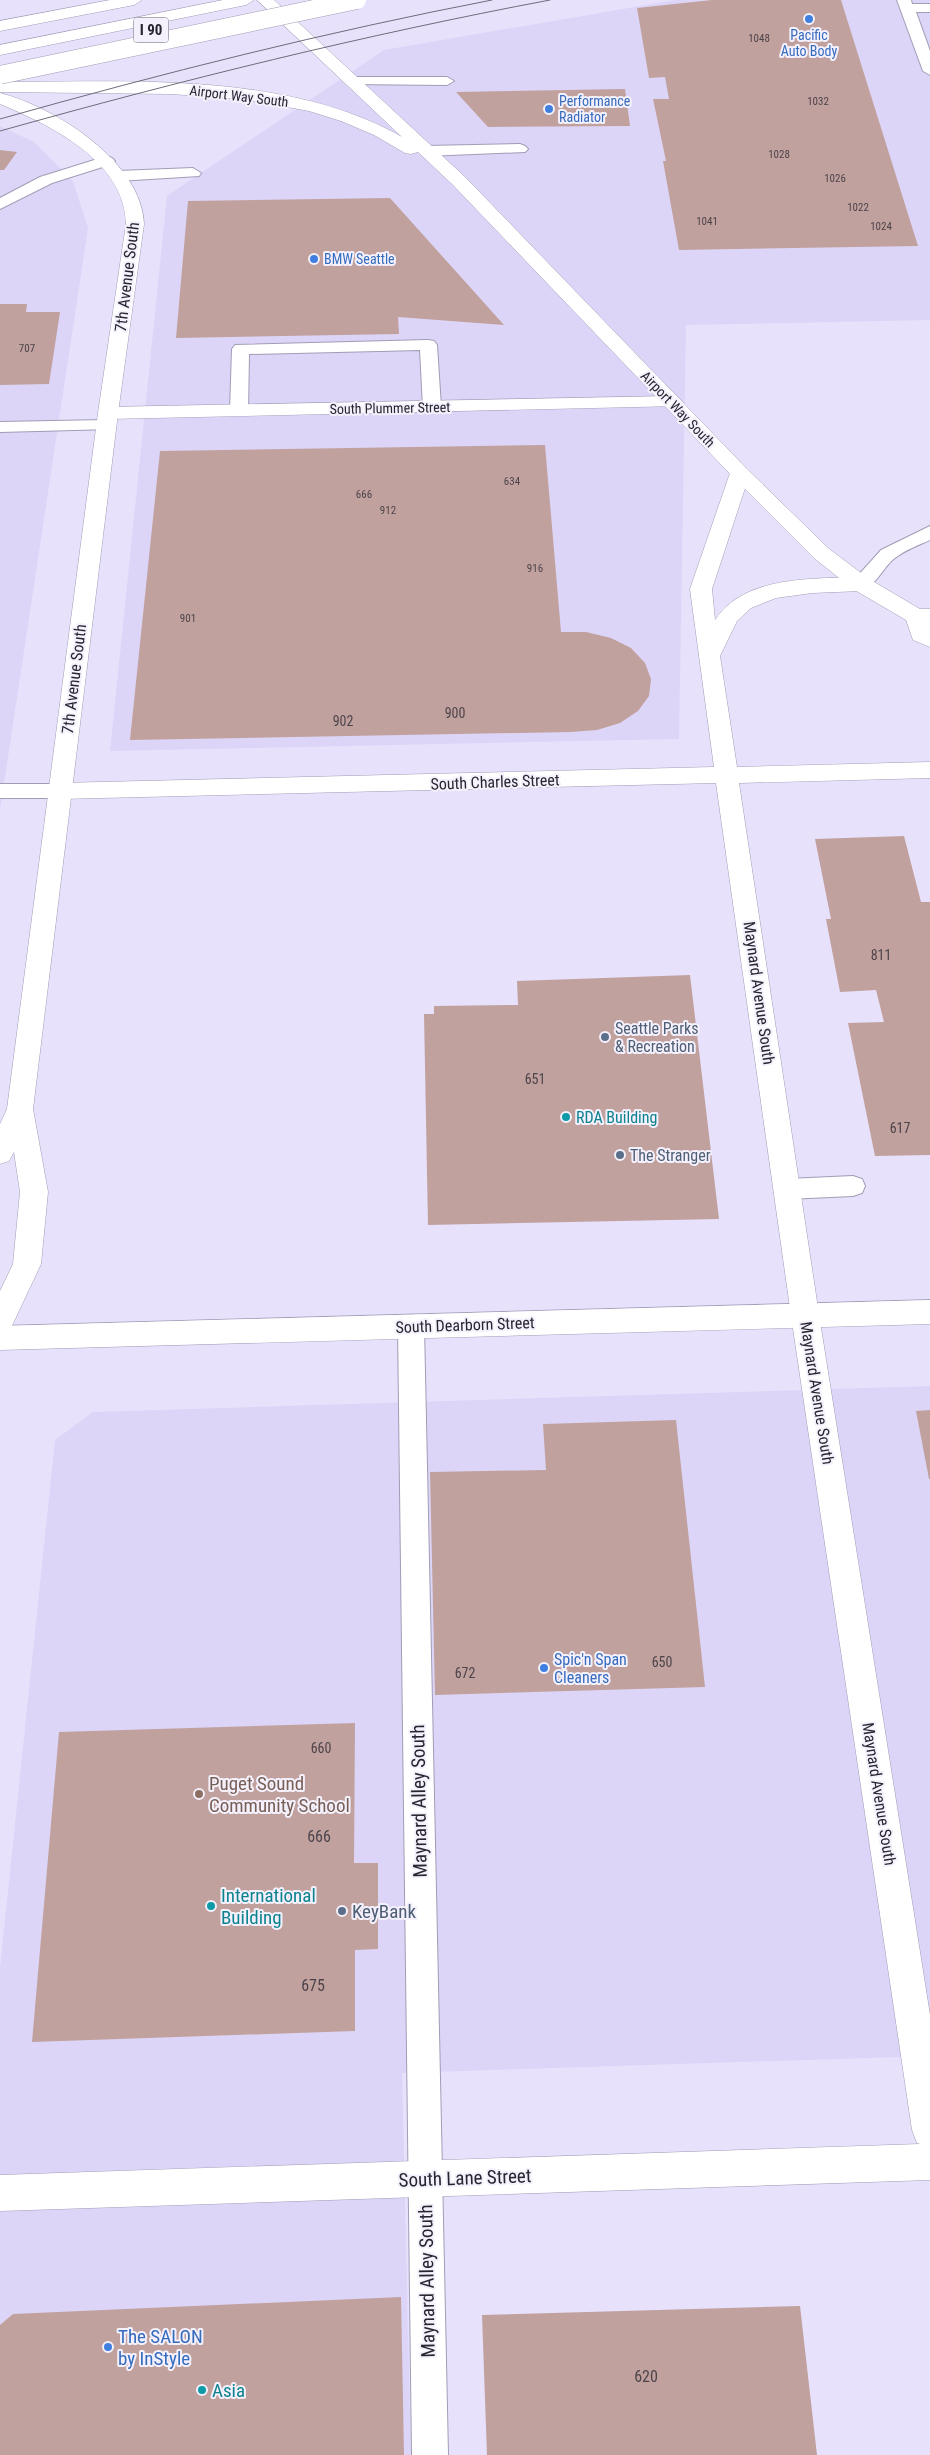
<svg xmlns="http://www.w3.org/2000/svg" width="930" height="2455" viewBox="0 0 930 2455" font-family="'Roboto Condensed',sans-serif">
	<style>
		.built { fill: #ddd5f7 }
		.building { fill: #c0a19e }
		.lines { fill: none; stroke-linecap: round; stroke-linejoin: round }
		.service-casing { stroke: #a29cb5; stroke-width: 2 }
		.minor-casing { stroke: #a29cb5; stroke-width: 1 }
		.secondary-casing { stroke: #a29cb5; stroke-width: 1 }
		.primary-casing { stroke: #a29cb5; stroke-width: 1 }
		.motorway-casing { stroke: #a29cb5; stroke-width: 1 }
		.service { fill: #fff; fill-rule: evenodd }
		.minor { fill: #fff; fill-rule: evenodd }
		.secondary { fill: #fff; fill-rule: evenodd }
		.primary { fill: #fff; fill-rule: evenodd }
		.motorway { fill: #fff; fill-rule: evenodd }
		.tram { stroke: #6f6b7b; stroke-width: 1 }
		.motorway-bridge-casing { stroke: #a29cb5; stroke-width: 19; stroke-linecap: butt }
		.motorway-bridge { stroke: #fff; stroke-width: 18 }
		.shop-dot { fill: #3f7fe0; stroke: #f4f1fc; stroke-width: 2 }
		.service-dot { fill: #5c6f8a; stroke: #f4f1fc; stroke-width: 2 }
		.culture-dot { fill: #0f9aa8; stroke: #f4f1fc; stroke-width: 2 }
		.education-dot { fill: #8d6e63; stroke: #f4f1fc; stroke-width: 2 }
		.labels { text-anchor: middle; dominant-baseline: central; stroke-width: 4; stroke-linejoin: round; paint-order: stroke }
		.far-number-label { font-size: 11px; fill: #4d444b }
		.far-shop-label { font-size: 14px; fill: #366cbe; stroke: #f4f1fc; text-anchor: start }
		.far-street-label { font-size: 14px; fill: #27252f; stroke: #f4f1fc }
		.number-label { font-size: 14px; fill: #4d444b }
		.shield { fill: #f4f1fc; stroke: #64626c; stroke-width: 1 }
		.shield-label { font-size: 15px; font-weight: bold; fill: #27252f }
		.street-label { font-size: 16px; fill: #27252f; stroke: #f4f1fc }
		.service-label { font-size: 16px; fill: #4e5e75; stroke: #f4f1fc; text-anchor: start }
		.culture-label { font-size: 16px; fill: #0d838f; stroke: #f4f1fc; text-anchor: start }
		.shop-label { font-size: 16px; fill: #366cbe; stroke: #f4f1fc; text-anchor: start }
		.near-number-label { font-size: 16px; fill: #4d444b }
		.near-education-label { font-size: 19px; fill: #785e54; stroke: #f4f1fc; text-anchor: start }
		.near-street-label { font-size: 19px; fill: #27252f; stroke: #f4f1fc }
		.near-culture-label { font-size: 19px; fill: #0d838f; stroke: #f4f1fc; text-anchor: start }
		.near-service-label { font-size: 19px; fill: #4e5e75; stroke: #f4f1fc; text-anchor: start }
		.near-shop-label { font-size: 19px; fill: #366cbe; stroke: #f4f1fc; text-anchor: start }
	</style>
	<rect width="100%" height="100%" fill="#e8e1fc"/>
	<g class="built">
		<path d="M675,0H930V320L686,325L679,739L110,751L167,196L384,50Z"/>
		<path d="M0,126L34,142L73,181L88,228L0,810Z"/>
		<path d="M930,1386V2056L402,2073L411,2455H0V1968L55,1440L93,1412Z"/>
	</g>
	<g class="building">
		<path d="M712,0H841L918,246L679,250L663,161H666L653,99H669L665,77L649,78L637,8Z"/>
		<path d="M625,89L630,126L488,127L456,92Z"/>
		<path d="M0,150L17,152L4,170H0Z"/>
		<path d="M390,198L504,325L398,317L399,334L176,338L188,201Z"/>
		<path d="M0,304H27L26,312H60L49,384L0,385Z"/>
		<path d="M545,445L561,632H586L611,638L631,648L645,663L651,679L649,696L638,711L620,723L597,730L571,732L130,740L160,451Z"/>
		<path d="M904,836L921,902H930V1155L875,1156L848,1023L884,1022L876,990L840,992L826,919H831L815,839Z"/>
		<path d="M690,975L719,1219L428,1225L424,1014H434V1006L518,1005L517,981Z"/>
		<path d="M930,1410V1479H929L916,1411Z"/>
		<path d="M676,1420L705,1687L435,1695L430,1472L546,1470L543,1424Z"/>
		<path d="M355,1723L354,1863H378V1949L355,1950V2031L32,2042L59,1732Z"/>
		<path d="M401,2297L404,2455H0V2325L13,2314Z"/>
		<path d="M800,2306L817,2455H487L482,2315Z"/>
	</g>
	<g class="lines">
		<g class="service-casing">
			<g id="service">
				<path d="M897,0H911L912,4H930V12H916L930,51V75L923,71Z"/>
				<path d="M352,77H447L454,81L447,85L347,84L345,81Z"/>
				<path d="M520,144L525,146L528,149L525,152L426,156L418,151L426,146Z"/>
				<path d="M107,156L112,158L115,161L112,164L52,183L0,209V198L40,177Z"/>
				<path d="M193,168L201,173L199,176L118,181L110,176L118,171Z"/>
				<path d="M428,340L434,341L437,345L441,407L438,411H426L423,407L420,350L249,354L248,411L245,415H233L230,411L232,349L235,345Z"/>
				<path d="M106,420L112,421L115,425L112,429L0,432V422Z"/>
				<path d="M930,526V540C919,545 905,550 895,558C881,568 874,594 854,588L851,584L854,580L881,550Z"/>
				<path d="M0,784H60L67,786L71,791L67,796L60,798H0Z"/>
				<path d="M853,1176L862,1179L865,1186L862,1193L853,1196L787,1199L778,1196L775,1189L778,1182L787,1179Z"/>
				<path d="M411,1315L420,1318L424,1326L448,2455H412L398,1326L402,1318Z"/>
			</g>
		</g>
		<g class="minor-casing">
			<g id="minor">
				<path d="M672,396L679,398L682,402L679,406L108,419L101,417L98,413L101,409L108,407Z"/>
				<path d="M740,467L747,469L750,473L712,589L715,620C744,575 814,579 861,577L869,579L872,584L869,589L861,591L812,593L776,598L751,608L737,621L720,656L737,767L930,762V778L739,783L819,1315L930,2015V2180L0,2211V2175L920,2144L917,2143L912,2130L791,1315L716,783L60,799L52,797L48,791L52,785L60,783L714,767L690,589L730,473L733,469Z"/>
			</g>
		</g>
		<g class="secondary-casing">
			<g id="secondary">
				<path d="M257,0H274L465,177L747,469L828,548L869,579L920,609H930V647L913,640L906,620L853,589L814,558L733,477L453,185L418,152L411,154L405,153L374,135L341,121L309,111L243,99L171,94L0,92V82H17C141,81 291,74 402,137Z"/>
				<path d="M0,93C55,107 142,162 144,224L118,413L33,1109L48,1192L41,1264L10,1330L0,1333V1291L13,1264L20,1192L14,1152L9,1161L0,1164V1124L7,1109L98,413L126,224C125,161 50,125 0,104Z"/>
			</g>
		</g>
		<g class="primary-casing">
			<path id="primary" d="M930,1300V1324L0,1350V1326Z"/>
		</g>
		<g class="motorway-casing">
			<g id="motorway">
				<path d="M110,0H142L134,5L0,31V21Z"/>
				<path d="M223,0H254L246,5L0,55V45Z"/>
			</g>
		</g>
		<use href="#service" class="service"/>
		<use href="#minor" class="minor"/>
		<use href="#secondary" class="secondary"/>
		<use href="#primary" class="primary"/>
		<use href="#motorway" class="motorway"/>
		<g class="tram">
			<path d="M0,119C163,73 326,32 492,0"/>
			<path d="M0,131C182,80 364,35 550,0"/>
		</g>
		<g class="motorway-bridge-casing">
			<path id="motorway-bridge" d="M0,75L357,0"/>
		</g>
		<use href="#motorway-bridge" class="motorway-bridge"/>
	</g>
	<g class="shop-dot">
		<circle cx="809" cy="19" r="5"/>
		<circle cx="549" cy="109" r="5"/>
		<circle cx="314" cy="259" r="5"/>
		<circle cx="544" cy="1668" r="5"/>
		<circle cx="108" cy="2347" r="5"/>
	</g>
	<g class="service-dot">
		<circle cx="605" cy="1037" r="5"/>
		<circle cx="620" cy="1155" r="5"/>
		<circle cx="342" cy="1911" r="5"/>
	</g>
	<g class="culture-dot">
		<circle cx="566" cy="1117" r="5"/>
		<circle cx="211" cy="1906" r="5"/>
		<circle cx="202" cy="2390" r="5"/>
	</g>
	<circle class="education-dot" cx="199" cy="1794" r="5"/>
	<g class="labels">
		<g class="far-number-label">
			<text x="759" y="38">1048</text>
			<text x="818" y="101">1032</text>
			<text x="779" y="154">1028</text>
			<text x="835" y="178">1026</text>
			<text x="858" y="207">1022</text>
			<text x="707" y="221">1041</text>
			<text x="881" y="226">1024</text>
			<text x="27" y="348">707</text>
			<text x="512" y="481">634</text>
			<text x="364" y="494">666</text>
			<text x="388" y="510">912</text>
			<text x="535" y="568">916</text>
			<text x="188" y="618">901</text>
		</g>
		<g class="far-shop-label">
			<text x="809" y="35" text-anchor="middle">Pacific<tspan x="809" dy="16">Auto Body</tspan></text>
			<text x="559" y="101">Performance<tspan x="559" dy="16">Radiator</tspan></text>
			<text x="324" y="259">BMW Seattle</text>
		</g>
		<g class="far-street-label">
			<text transform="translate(239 96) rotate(7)">Airport Way South</text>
			<text transform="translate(390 408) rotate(-1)">South Plummer Street</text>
			<text transform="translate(678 409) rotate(46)">Airport Way South</text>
		</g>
		<g class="number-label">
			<text x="455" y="713">900</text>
			<text x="343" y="721">902</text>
			<text x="881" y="955">811</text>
			<text x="535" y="1079">651</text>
			<text x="900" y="1128">617</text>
			<text x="662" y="1662">650</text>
			<text x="465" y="1673">672</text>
			<text x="321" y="1748">660</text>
		</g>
		<rect class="shield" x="133.5" y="17.5" width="35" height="25" rx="4"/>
		<g class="shield-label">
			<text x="151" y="30">I 90</text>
		</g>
		<g class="street-label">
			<text transform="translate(127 277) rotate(-83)">7th Avenue South</text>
			<text transform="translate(74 679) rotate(-83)">7th Avenue South</text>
			<text transform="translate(495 782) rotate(-2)">South Charles Street</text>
			<text transform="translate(759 993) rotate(82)">Maynard Avenue South</text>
			<text transform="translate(465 1325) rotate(-2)">South Dearborn Street</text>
			<text transform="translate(817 1393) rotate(81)">Maynard Avenue South</text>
			<text transform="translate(879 1794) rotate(81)">Maynard Avenue South</text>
		</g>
		<g class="service-label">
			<text x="615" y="1028">Seattle Parks<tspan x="615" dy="18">&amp; Recreation</tspan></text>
			<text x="630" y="1155">The Stranger</text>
		</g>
		<g class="culture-label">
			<text x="576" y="1117">RDA Building</text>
		</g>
		<g class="shop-label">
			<text x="554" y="1659">Spic'n Span<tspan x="554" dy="18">Cleaners</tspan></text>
		</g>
		<g class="near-number-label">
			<text x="319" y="1836">666</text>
			<text x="313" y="1985">675</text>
			<text x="646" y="2376">620</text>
		</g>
		<g class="near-education-label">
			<text x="209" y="1783">Puget Sound<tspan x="209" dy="22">Community School</tspan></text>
		</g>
		<g class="near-street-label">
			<text transform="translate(419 1801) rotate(-91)">Maynard Alley South</text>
			<text transform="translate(465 2178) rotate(-2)">South Lane Street</text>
			<text transform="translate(427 2281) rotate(-91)">Maynard Alley South</text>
		</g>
		<g class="near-culture-label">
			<text x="221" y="1895">International<tspan x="221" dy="22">Building</tspan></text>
			<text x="212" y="2390">Asia</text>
		</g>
		<g class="near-service-label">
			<text x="352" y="1911">KeyBank</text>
		</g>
		<g class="near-shop-label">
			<text x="118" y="2336">The SALON<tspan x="118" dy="22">by InStyle</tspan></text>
		</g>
	</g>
</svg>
